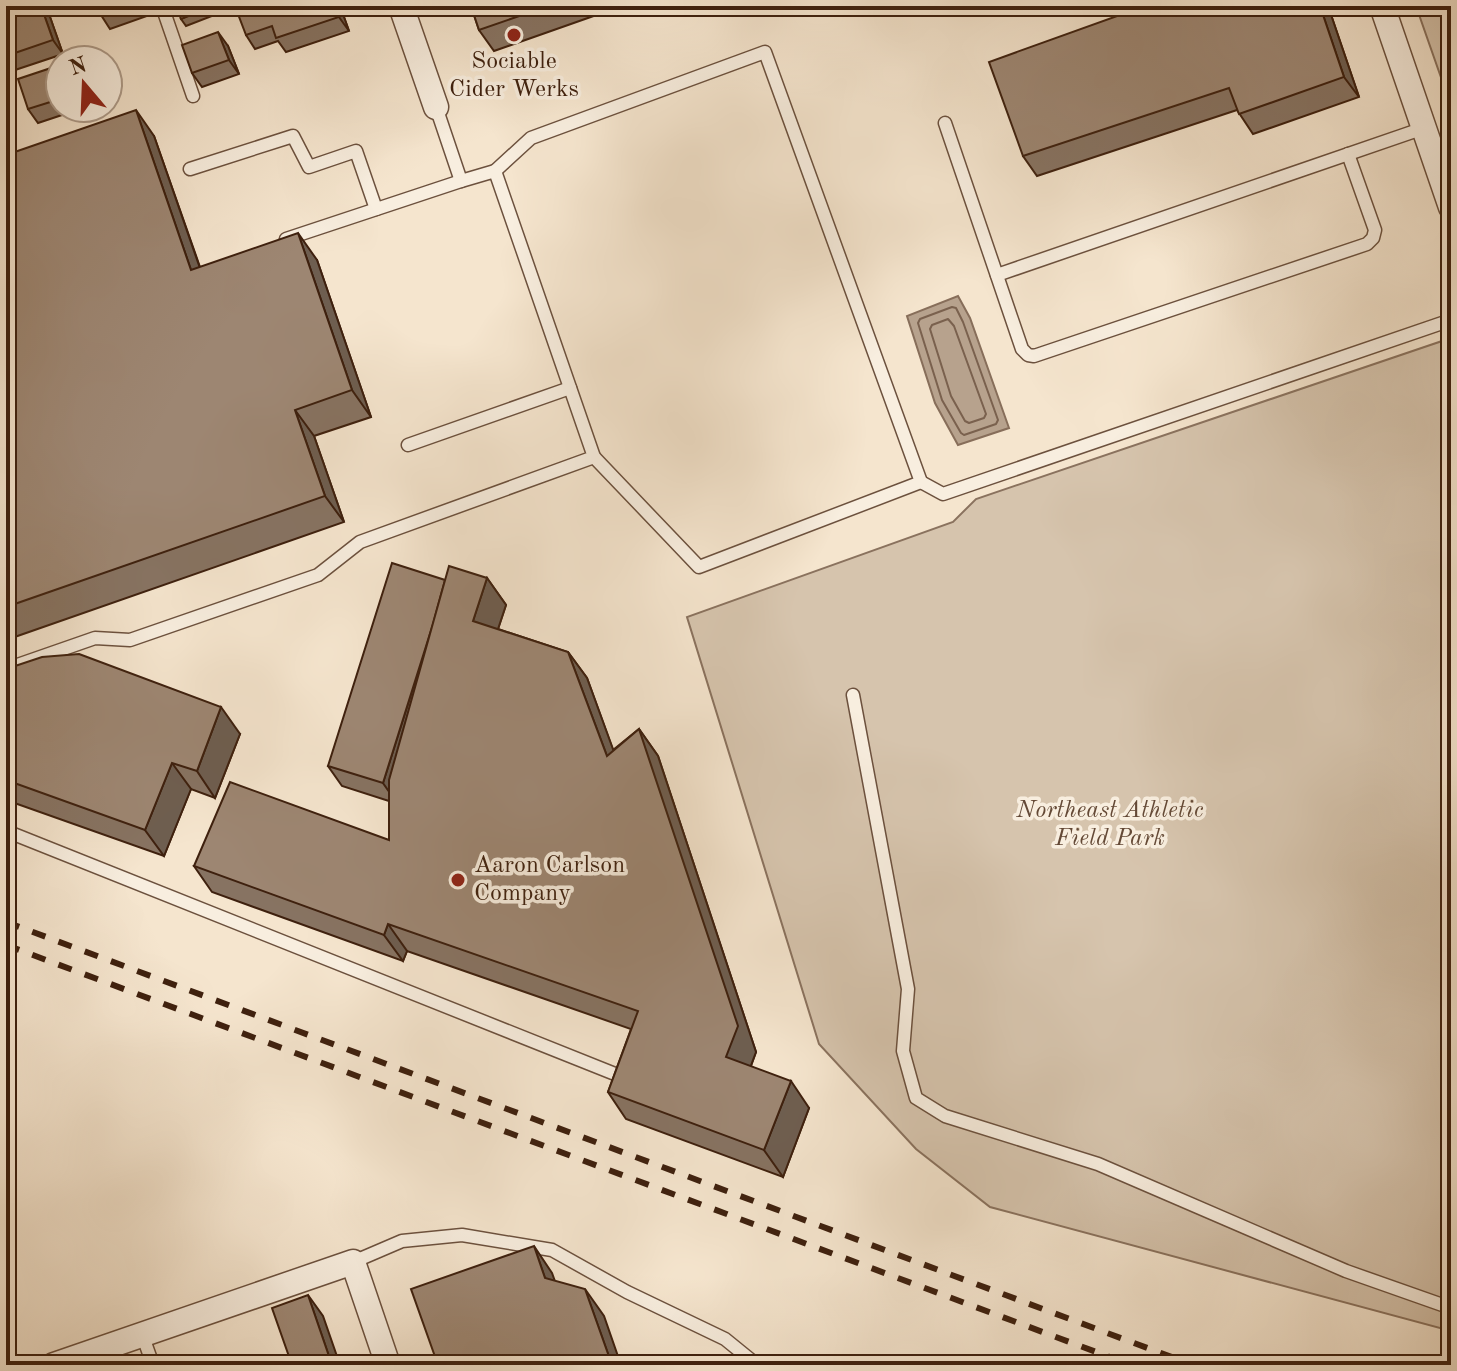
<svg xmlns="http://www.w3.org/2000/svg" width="1457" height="1371" viewBox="0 0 1457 1371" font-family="'Old Standard TT',serif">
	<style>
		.green { fill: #d6c4ad; stroke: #8a725e; stroke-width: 2 }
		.water { fill: #b7a28d; stroke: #876e5a; stroke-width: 2 }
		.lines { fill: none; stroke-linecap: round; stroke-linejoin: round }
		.shore { stroke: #7a614e; stroke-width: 2 }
		.service-casing { stroke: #6c513e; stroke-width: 15 }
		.minor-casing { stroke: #6c513e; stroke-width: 27 }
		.service { stroke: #f8eedf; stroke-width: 12 }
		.minor { stroke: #f8eedf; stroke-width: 24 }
		.rail { stroke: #3e200e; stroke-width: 6; stroke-dasharray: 14 14; stroke-linecap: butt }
		.wall { fill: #877362; stroke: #3e200e; stroke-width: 2 }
		.shaded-wall { fill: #6e5e50; stroke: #3e200e; stroke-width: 2 }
		.building { fill: #9d8672; stroke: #3e200e; stroke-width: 2 }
		.poi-dot { fill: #8f2418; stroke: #f8eedf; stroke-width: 3 }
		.labels { text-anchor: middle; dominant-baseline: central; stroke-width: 7; stroke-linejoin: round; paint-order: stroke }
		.poi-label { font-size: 24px; fill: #3e200e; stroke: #f8eedf }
		.park-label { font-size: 24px; font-style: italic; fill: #644936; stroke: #f8eedf }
	</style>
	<rect width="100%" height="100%" fill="#f5e5ce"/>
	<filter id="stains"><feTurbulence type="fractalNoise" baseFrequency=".0025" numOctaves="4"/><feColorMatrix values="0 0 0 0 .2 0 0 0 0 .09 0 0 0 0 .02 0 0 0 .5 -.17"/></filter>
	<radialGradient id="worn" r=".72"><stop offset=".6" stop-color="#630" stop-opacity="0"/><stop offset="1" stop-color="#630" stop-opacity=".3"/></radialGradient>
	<g class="green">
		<path d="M1416,6H1451V106Z"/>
		<path d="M1451,338V1331L990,1207L916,1149L819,1044L687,617L953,522L976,499Z"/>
	</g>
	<path class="water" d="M958,296L970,318L1009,428L958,445L935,403L907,316Z"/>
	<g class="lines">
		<g class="shore">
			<path d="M952,307L956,308L963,322L998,420L996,424L964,435L961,433L942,400L918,323L920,319Z"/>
			<path d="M948,319L954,326L986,414L984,418L969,423L965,421L951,396L930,329L932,325Z"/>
		</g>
		<g class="service-casing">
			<g id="service">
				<path d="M162,6L193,96"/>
				<path d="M945,123L1022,349L1028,355L1034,356L1367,244L1373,238L1375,230L1348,154"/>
				<path d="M190,169L293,136L309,167L356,151L376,209"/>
				<path d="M495,171L531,138L765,52L921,482L699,567L594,457"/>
				<path d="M286,239L461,181"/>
				<path d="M997,275L1424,128"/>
				<path d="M408,445L570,388"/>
				<path d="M921,482L943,494L1451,320"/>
				<path d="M6,669L95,638L130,640L318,575L360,542L594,457L495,171L461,181L436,107"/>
				<path d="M853,695L908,989L903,1051L916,1098L945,1116L1098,1164L1346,1271L1451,1308"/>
				<path d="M6,831L615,1074"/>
				<path d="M353,1262L402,1241L462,1235L552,1250L627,1292L725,1339L757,1365"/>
				<path d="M142,1334L153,1365"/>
			</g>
		</g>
		<g class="minor-casing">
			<g id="minor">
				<path d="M401,6L436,107"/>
				<path d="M1382,6L1451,207"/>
				<path d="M54,1365L353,1262L388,1365"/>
			</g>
		</g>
		<use href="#service" class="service"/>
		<use href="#minor" class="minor"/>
		<g class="rail">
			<path d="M6,922L1193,1365"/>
			<path d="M6,945L1131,1365"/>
		</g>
	</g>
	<g class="wall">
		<path d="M6,6H19L6,10Z"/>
		<path d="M97,6H143L147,16L110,29L101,15Z"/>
		<path d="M208,6L212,16L186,26L181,19Z"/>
		<path d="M260,6H340L349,31L286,52L278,41L255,49L246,35Z"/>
		<path d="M471,6H622L494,51L479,30Z"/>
		<path d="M1145,6H1328L1359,97L1253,134L1237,110L1037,176L1023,156Z"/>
		<path d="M6,14L50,17L63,54L12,71L6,63Z"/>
		<path d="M228,46L239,74L202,87L192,73Z"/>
		<path d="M60,65V108H83L38,123L28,109Z"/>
		<path d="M154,136L200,267L317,260L371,417L314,436L344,522L6,640V155Z"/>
		<path d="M487,578L506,605L498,629L568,652L587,678L613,750L639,729L658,756L756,1052L751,1066L809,1108L783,1177L626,1119L608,1092L631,1029L407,951L403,961L212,892L194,866L389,840V801L342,786L328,766Z"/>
		<path d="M6,669L240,734L215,798L191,789L164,856L6,800Z"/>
	</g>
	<g class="shaded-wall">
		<path d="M41,6L50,17L63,54L53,40Z"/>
		<path d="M335,6H340L349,31L339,17Z"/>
		<path d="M1320,6H1328L1359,97L1344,77Z"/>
		<path d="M218,32L228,46L239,74L229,60Z"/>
		<path d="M136,110L154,136L210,297L191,270Z"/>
		<path d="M298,233L317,260L371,417L352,390Z"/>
		<path d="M295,410L314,436L344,522L325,496Z"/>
		<path d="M487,578L506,605L492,647L473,621Z"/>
		<path d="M447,580L397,803L383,783Z"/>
		<path d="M568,652L587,678L625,782L607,756Z"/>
		<path d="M221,707L240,734L215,798L197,771Z"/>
		<path d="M639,729L658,756L756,1052L744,1084L726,1057Z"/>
		<path d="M172,763L191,789L164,856L145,830Z"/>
		<path d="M388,924L407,951L403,961L384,935Z"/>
		<path d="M791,1081L809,1108L783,1177L764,1150Z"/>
		<path d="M534,1246L552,1273L563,1304L545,1278Z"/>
		<path d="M585,1289L604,1316L621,1365H612Z"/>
		<path d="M308,1295L323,1316L340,1365H332Z"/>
	</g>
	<g class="building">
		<path d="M30,6H41L53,40L6,56V14Z"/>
		<path d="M97,6H125L101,15Z"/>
		<path d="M176,6H206L207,9L181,19Z"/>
		<path d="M260,6H335L339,17L276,38L272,26L246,35L238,14Z"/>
		<path d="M471,6H548L479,30Z"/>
		<path d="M1145,6H1320L1344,77L1239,114L1229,88L1023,156L989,62Z"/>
		<path d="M218,32L229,60L192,73L182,45Z"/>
		<path d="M60,65V99L28,109L18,79Z"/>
		<path d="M136,110L191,270L298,233L352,390L295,410L325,496L6,607V155Z"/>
		<path d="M392,563L445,580L433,624L383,783L328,766Z"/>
		<path d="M449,566L487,578L473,621L568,652L607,756L639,729L738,1026L726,1057L791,1081L764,1150L608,1092L638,1011L388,924L384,935L194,866L230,782L389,840V780Z"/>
		<path d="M79,654L221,707L197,771L172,763L145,830L6,780V669L42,657Z"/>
		<path d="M534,1246L545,1278L585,1289L612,1365H438L411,1289Z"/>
		<path d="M308,1295L332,1365H292L272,1308Z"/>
	</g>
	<g class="poi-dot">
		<circle cx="514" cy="35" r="8"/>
		<circle cx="458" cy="880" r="8"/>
	</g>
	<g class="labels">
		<g class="poi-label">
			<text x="514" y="62">Sociable<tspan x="514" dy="28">Cider Werks</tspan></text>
			<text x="474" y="866" text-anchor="start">Aaron Carlson<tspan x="474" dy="28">Company</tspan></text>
		</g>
		<g class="park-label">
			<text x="1110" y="811">Northeast Athletic<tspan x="1110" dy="28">Field Park</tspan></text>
		</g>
	</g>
	<rect width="1457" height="1371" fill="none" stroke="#f5e5ce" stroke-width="32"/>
	<rect x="8" y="8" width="1441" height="1355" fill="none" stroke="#3e200e" stroke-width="4"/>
	<rect x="16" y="16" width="1425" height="1339" fill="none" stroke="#3e200e" stroke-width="2"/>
	<g transform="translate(84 84) rotate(341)"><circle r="38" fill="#f8eedf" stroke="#ae9c8b" stroke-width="2"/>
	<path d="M0-6L14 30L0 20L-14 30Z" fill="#8f2418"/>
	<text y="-12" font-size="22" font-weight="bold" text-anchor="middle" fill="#3e200e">N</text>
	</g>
	<rect width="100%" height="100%" filter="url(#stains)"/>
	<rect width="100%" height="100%" fill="url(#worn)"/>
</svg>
